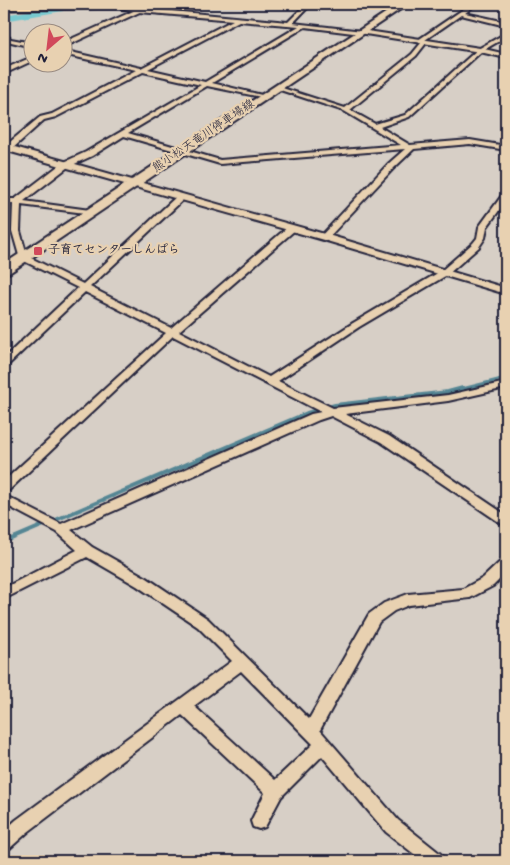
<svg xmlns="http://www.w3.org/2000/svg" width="510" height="865" viewBox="0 0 510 865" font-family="'Gochi Hand','Klee One',sans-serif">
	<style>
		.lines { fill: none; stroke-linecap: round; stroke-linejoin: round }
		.stream-far1 { stroke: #558694; stroke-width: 3 }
		.stream { stroke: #558694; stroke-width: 4 }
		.river { fill: #77c8cf; fill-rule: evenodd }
		.minor-casing { stroke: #22223b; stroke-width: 4 }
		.tertiary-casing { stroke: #22223b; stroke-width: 4 }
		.secondary-casing { stroke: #22223b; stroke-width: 4 }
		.trunk-casing { stroke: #22223b; stroke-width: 3 }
		.minor { fill: #e8d1b1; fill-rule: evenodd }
		.tertiary { fill: #e8d1b1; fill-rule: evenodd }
		.secondary { fill: #e8d1b1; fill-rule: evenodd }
		.trunk { fill: #fedbac; fill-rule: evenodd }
		.poi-dot { fill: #d1495b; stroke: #e8d1b1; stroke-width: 2 }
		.labels { text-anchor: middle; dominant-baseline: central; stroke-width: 4.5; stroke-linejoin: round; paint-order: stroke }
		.far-street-label { font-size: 12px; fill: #22223b; stroke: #e8d1b1 }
		.far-poi-label { font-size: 12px; font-weight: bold; fill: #22223b; stroke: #e8d1b1; text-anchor: start }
	</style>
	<rect width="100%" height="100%" fill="#d7cfc6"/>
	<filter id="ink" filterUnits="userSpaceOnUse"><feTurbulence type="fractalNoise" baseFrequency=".02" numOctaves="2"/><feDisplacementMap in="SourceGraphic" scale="10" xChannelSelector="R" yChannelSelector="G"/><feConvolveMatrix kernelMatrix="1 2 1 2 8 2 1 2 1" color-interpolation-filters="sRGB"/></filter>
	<g filter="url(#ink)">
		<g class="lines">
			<path class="stream-far1" d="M458,390L506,378"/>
			<path class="stream" d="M4,542L307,413L335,405L448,392L463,388"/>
			<path class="river" d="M59,6L64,9L63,11L4,21V15Z"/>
			<g class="minor-casing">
				<g id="minor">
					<path d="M110,4L139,8L288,22L306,4H311L293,23L363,31L361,34L305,27L212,83L266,96V98L207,86L128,133L220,160L401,145L344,111L274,88L279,87L345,108L412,54L421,43L418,42V40L471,4H477L465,13L506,22V26L461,15L425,40L427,42L416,56L350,110L375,124L405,115L478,49L506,33V37L482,51L409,117L380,127L410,145L470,140L506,146V150L470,144L414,149L394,168L327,239H321L320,237L388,164L405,149L220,164L124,136L92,156L68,167L24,201L90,210H93V214L21,205L20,231L27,256L83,284L178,195H184V199L90,287L171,328L289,226H295V230L179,331L269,377L353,323L441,271L473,243L477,238L479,227L503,194H506V201L487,227L485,238L479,247L447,275L359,327L278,381L333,408L448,395L506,382V388L448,401L345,414L389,436L506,515V526L502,524L381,442L331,416L319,420L71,530L92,547L147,578L208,619L309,719L369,614L384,603L408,594L463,589L483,578L501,561L506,560V573L493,586L470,598L409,605L394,611L379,622L320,730L398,820L442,855L445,861H423L386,832L322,756L281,797L265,827L259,829L253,827L251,821L265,793L182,715L28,832L10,848L4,850V831L16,820L232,661L198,627L137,586L87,557L4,599V588L77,550L57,532L4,504V495L61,524L311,414L321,412L173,336L8,491L4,492V481L166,333L85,292L8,365L4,366V358L78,288L20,259L12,231L13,204L4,203V199H15L62,163L86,152L201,85L143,72L56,117L44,120L11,150H5V146L40,117L52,114L136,70L62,54V50L141,68L233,20L139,12L110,6ZM239,21L299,26L205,82L148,69ZM241,671L313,744L275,780L194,706Z"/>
					<path d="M4,34L11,39L32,43V47L7,41L4,39Z"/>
				</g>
			</g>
			<g class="tertiary-casing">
				<g id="tertiary">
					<path d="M149,4H157L62,48V43Z"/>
					<path d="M361,30L480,48L506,54V58L480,52L359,33V31Z"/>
					<path d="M32,57V61L4,74V69Z"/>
					<path d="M4,144L328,235L506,288V294L320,239L4,150Z"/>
				</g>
			</g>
			<g class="secondary-casing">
				<path id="secondary" d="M399,4H408L9,273L4,274V264Z"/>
			</g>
			<g class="trunk-casing">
				<path id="trunk" d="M4,4H195L191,7L4,10Z"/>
			</g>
			<use href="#minor" class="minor"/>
			<use href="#tertiary" class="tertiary"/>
			<use href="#secondary" class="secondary"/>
			<use href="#trunk" class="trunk"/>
		</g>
	</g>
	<rect class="poi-dot" x="33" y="246" width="10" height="10" rx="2.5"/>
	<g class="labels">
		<g class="far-street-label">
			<text transform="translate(204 137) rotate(-34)">熊小松天竜川停車場線</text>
		</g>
		<g class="far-poi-label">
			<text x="48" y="251">子育てセンターしんぱら</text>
		</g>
	</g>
	<rect width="510" height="865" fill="none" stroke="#e8d1b1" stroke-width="20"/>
	<rect x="10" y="10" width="490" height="845" fill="none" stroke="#22223b" stroke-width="2" filter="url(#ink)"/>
	<g transform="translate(48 48) rotate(208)"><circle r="24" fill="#e8d1b1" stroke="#998b82"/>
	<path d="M0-4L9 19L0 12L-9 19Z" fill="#d1495b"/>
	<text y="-8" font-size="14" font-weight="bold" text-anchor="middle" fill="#22223b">N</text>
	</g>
</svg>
